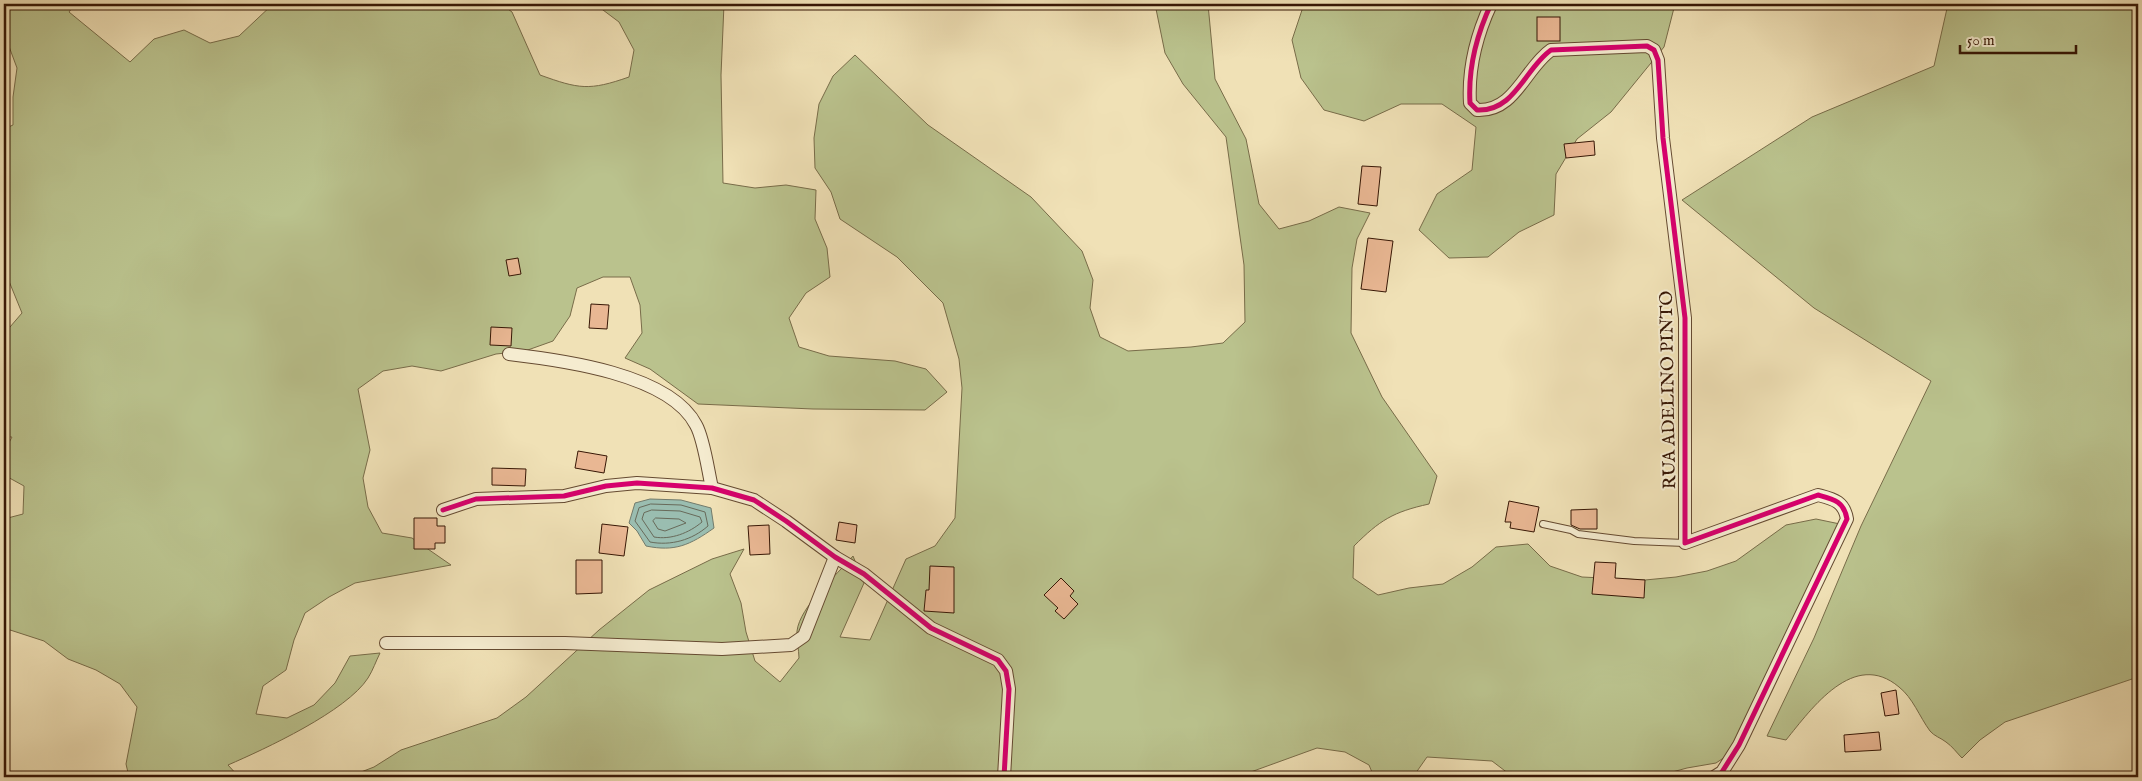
<svg xmlns="http://www.w3.org/2000/svg" width="2142" height="781" viewBox="0 0 2142 781" font-family="'IM FELL English',serif">
	<style>
		.green { fill: #bac28d; stroke: #786c49 }
		.water { fill: #9abdb0; stroke: #727b6c }
		.lines { fill: none; stroke-linecap: round; stroke-linejoin: round }
		.shore { stroke: #686a5a; stroke-width: 1 }
		.building { fill: #e9b793; stroke: #371705 }
		.service-casing { stroke: #654a31; stroke-width: 8 }
		.minor-casing { stroke: #654a31; stroke-width: 14 }
		.service { stroke: #f5ecd0; stroke-width: 6 }
		.minor { stroke: #f5ecd0; stroke-width: 12 }
		.cycleway-casing { stroke: #f5ecd0; stroke-width: 8 }
		.cycleway { stroke: #d6006c; stroke-width: 5 }
		.labels { text-anchor: middle; dominant-baseline: central; stroke-width: 4; stroke-linejoin: round; paint-order: stroke }
		.street-label { font-size: 18px; fill: #371705; stroke: #f5ecd0 }
	</style>
	<rect width="100%" height="100%" fill="#f0e1b6"/>
	<filter id="stains"><feTurbulence type="fractalNoise" baseFrequency=".004" numOctaves="4"/><feColorMatrix values="0 0 0 0 .2 0 0 0 0 .09 0 0 0 0 .02 0 0 0 .5 -.17"/></filter>
	<radialGradient id="worn" r=".72"><stop offset=".6" stop-color="#630" stop-opacity="0"/><stop offset="1" stop-color="#630" stop-opacity=".3"/></radialGradient>
	<g class="green">
		<path d="M4,4H75L69,12L130,62L154,39L184,30L210,43L239,36L273,4H501L512,12L540,75C579,89 589,91 629,77L634,50L619,22L595,4H724L721,75L723,183L755,188L786,185L816,190L815,219L827,248L830,277L806,293L789,318L799,347L829,356L895,361L926,369L947,392L925,410L813,409L698,404L650,369L625,358L642,333L640,305L630,277H603L577,288L570,316L553,341L525,351L496,354L441,371L412,366L383,371L358,389L370,450L363,478L368,507L382,533L412,538L451,565L355,583L329,597L305,613L294,640L286,670L263,686L256,714L287,718L314,705L335,683L350,656L380,653C376,661 373,670 368,678C347,711 265,749 228,765L239,777H129L126,764L137,707L120,684L96,670L68,659L44,641L4,628V519L23,514L24,486L4,475V452L12,437H4V334L22,313L4,269V129L13,125V97L17,68L4,33Z"/>
		<path d="M1155,4H1208L1215,79L1246,139L1259,204L1279,229L1309,221L1339,207L1370,213L1357,239L1352,268L1351,333L1382,397L1437,476L1429,504C1393,512 1380,520 1354,546L1353,578L1378,595L1409,588L1443,584L1472,567L1496,547L1528,544L1550,566L1582,577L1645,580L1676,577L1707,571L1736,561L1786,525L1816,519L1840,524L1728,755L1716,763L1687,768L1654,777H1513L1492,761L1427,757L1413,777H1374L1369,765L1345,752L1317,748L1237,777H348L374,767L401,750L497,718L526,697L599,630L649,590L712,559L744,549L730,574L741,603L746,632L755,661L780,682L799,658C799,650 796,639 797,631C800,606 837,575 853,556L864,583L840,637L870,640L906,559L935,546L955,518L962,388L959,359L943,303L897,257L840,219L831,192L815,168L814,138L819,104L833,76L855,55L928,125L1031,197L1082,251L1093,280L1090,308L1100,337L1128,351L1191,347L1223,343L1245,322L1244,265L1226,137L1183,84L1165,53Z"/>
		<path d="M1304,4H1675L1664,47L1611,112L1577,139L1556,174L1554,215L1519,232L1488,257L1449,258L1419,230L1437,194L1472,170L1476,127L1442,104H1401L1364,121L1324,110L1301,78L1292,40Z"/>
		<path d="M1948,4H2138V677L2005,722L1980,740L1962,758C1957,753 1952,746 1946,742C1941,738 1934,736 1930,731C1919,716 1913,698 1899,687C1854,649 1812,708 1786,740L1767,736L1814,638L1861,526L1931,381L1814,308L1682,200L1812,117L1934,66Z"/>
	</g>
	<path class="water" d="M650,499L681,500L711,508L714,528C690,545 675,552 646,546L637,531L629,523L635,503Z"/>
	<g class="lines">
		<g class="shore">
			<path d="M651,504L681,505L705,512L708,526C692,540 671,546 650,542L635,521L639,508Z"/>
			<path d="M652,510L680,511L700,517L702,522C689,533 671,540 654,537L642,519L644,513Z"/>
			<path d="M656,518L679,519L686,523L665,531L658,529L653,521Z"/>
		</g>
	</g>
	<g class="building">
		<rect x="1537" y="17" width="23" height="24"/>
		<path d="M1594,141L1595,155L1566,158L1564,144Z"/>
		<path d="M1362,166L1381,167L1377,206L1358,204Z"/>
		<path d="M1368,238L1393,241L1386,292L1361,289Z"/>
		<path d="M518,258L521,274L509,276L506,260Z"/>
		<path d="M591,304L609,305L607,329L589,328Z"/>
		<path d="M491,327L512,328L511,346L490,345Z"/>
		<path d="M578,451L607,456L604,473L575,468Z"/>
		<path d="M492,468L526,469L525,486L492,485Z"/>
		<path d="M1509,501L1539,507L1534,532L1510,528L1511,522H1505Z"/>
		<path d="M1597,509V529H1580L1571,525V510Z"/>
		<path d="M414,518H437V526H445V543H435V549H414Z"/>
		<path d="M839,522L857,525L855,543L836,540Z"/>
		<path d="M602,524L628,527L624,556L599,553Z"/>
		<path d="M769,525L770,554L750,555L748,526Z"/>
		<path d="M576,560H602V593L576,594Z"/>
		<path d="M1595,562L1616,563L1615,578L1645,580L1644,598L1592,594Z"/>
		<path d="M930,566L954,567V613L924,611L926,590H929Z"/>
		<path d="M1061,578L1074,591L1070,596L1078,604L1064,619L1055,611L1058,608L1044,595Z"/>
		<path d="M1896,690L1899,714L1885,716L1881,693Z"/>
		<path d="M1879,732L1881,750L1845,752L1844,735Z"/>
	</g>
	<g class="lines">
		<g class="service-casing">
			<path id="service" d="M1543,524L1571,530L1578,534L1634,541L1685,543"/>
		</g>
		<g class="minor-casing">
			<g id="minor">
				<path d="M1491,4C1477,34 1468,69 1470,103L1477,110C1515,112 1525,68 1551,50L1647,46L1654,50L1658,60L1663,138L1685,318V543L1818,495C1833,499 1844,501 1847,519L1739,745L1722,772L1714,777"/>
				<path d="M509,354C561,360 670,374 696,425C704,439 708,471 712,488"/>
				<path d="M443,510L476,499L564,496L606,486L637,483L712,488L754,500L786,521L835,557L864,574L931,628L998,660L1006,671L1009,689L1004,777"/>
				<path d="M386,643H565L722,649L791,645L804,636L835,557"/>
			</g>
		</g>
		<use href="#service" class="service"/>
		<use href="#minor" class="minor"/>
		<g class="cycleway-casing">
			<g id="cycleway">
				<path d="M1491,4C1477,34 1468,69 1470,103L1477,110C1515,112 1525,68 1551,50L1647,46L1654,50L1658,60L1663,138L1685,318V543L1818,495C1833,499 1844,501 1847,519L1739,745L1722,772L1714,777"/>
				<path d="M443,510L476,499L564,496L606,486L637,483L712,488L754,500L786,521L835,557L864,574L931,628L998,660L1006,671L1009,689L1004,777"/>
			</g>
		</g>
		<use href="#cycleway" class="cycleway"/>
	</g>
	<g class="labels">
		<g class="street-label">
			<text transform="translate(1669 390) rotate(-91)">RUA ADELINO PINTO</text>
		</g>
	</g>
	<rect width="2142" height="781" fill="none" stroke="#f0e1b6" stroke-width="20"/>
	<rect x="5" y="5" width="2132" height="771" fill="none" stroke="#371705" stroke-width="2.5"/>
	<rect x="10" y="10" width="2122" height="761" fill="none" stroke="#371705"/>
	<path d="M1960 45v8h116v-8" fill="none" stroke="#371705" stroke-width="2.5"/>
	<text x="1967" y="45" font-size="15" fill="#371705" stroke="#f5ecd0" stroke-width="4" paint-order="stroke">50 m</text>
	<rect width="100%" height="100%" filter="url(#stains)"/>
	<rect width="100%" height="100%" fill="url(#worn)"/>
</svg>
